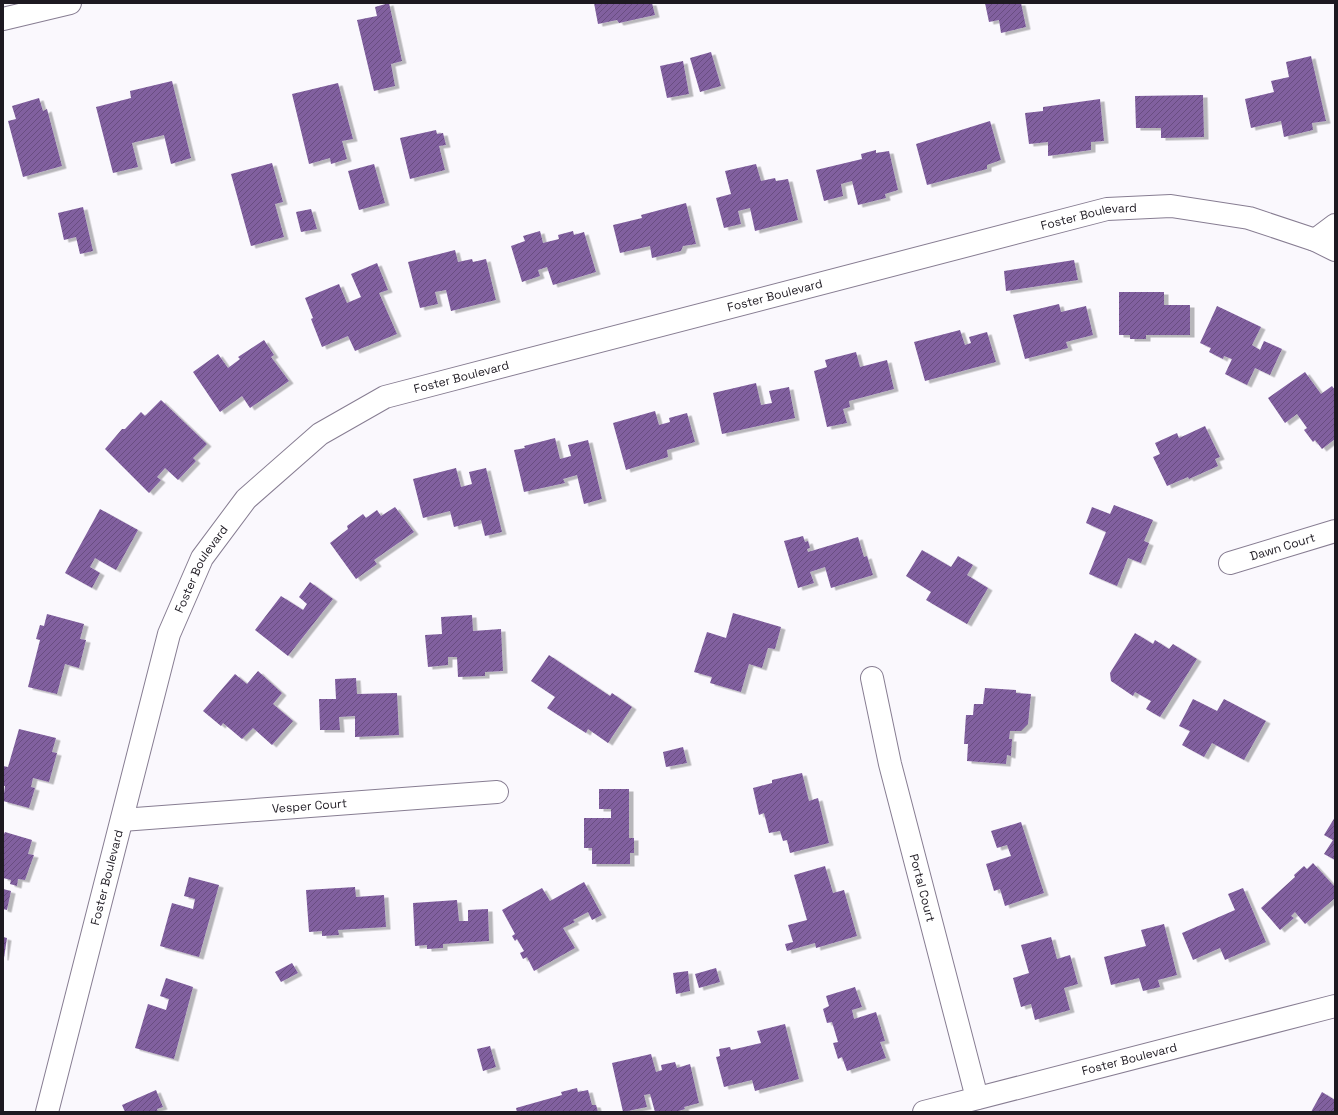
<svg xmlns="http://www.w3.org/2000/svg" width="1338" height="1115" viewBox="0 0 1338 1115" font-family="'Space Grotesk',sans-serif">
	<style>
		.building { fill: url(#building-hatch); filter: url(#shadow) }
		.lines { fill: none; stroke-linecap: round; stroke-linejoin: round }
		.minor-casing { stroke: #877d92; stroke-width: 24 }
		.minor { stroke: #fff; stroke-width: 22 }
		.labels { text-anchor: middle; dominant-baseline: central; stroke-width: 3; stroke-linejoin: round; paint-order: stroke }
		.street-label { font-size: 12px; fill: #1d1921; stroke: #fff }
	</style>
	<defs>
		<pattern id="building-hatch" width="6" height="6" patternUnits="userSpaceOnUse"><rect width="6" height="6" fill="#81609f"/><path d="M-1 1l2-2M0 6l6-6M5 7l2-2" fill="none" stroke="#694e81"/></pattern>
		<filter id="shadow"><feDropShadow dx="4.5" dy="2.5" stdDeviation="0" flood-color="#0004"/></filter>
	</defs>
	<rect width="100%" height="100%" fill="#faf8fd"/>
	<g class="building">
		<path d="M389,3L402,61L391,64L395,86L374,91L357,20L377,16L375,7Z"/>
		<path d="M594,3H652L655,15L619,23L617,20L598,24Z"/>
		<path d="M985,3H1021L1026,27L1001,33L999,20L989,22Z"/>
		<path d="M711,52L721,86L700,92L690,58Z"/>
		<path d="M1311,56L1326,121L1312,123L1313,130L1284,137L1281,121L1251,128L1245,99L1274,92L1271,81L1289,77L1286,62Z"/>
		<path d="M683,61L689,94L667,98L660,66Z"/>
		<path d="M172,81L191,158L171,164L164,135L132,143L138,167L113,173L96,107L131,98L130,91Z"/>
		<path d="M338,83L353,139L342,141L347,159L331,164L330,158L309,164L292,94Z"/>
		<path d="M1203,95L1204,137L1161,138V128H1136L1135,96Z"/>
		<path d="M39,98L43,111L47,109L62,166L23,177L8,121L16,119L12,106Z"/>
		<path d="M1100,99L1104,141L1091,142V150L1048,156V142L1029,144L1025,113L1043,111V107Z"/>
		<path d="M990,121L1001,160L987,165V169L927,185L916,144Z"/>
		<path d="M436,130L437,134L443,133L446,145L439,146L445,170L410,179L400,138Z"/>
		<path d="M876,150V153L889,151L898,190L885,194L886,198L858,205L852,181L841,184L843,196L824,201L816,170L862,159L861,154Z"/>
		<path d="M272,163L283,202L275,204L284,237L251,246L231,174Z"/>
		<path d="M374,164L385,203L359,210L348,171Z"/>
		<path d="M756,164L761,181L775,178L776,181L788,179L798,220L755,231L750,208L738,211L741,224L724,228L716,198L731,194L725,171Z"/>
		<path d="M686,203L696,244L683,246L681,251L652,258L650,246L620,253L613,225L642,218L641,215Z"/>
		<path d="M83,207L93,251L80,254L76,237L64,240L58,213Z"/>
		<path d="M311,209L317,229L301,232L296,212Z"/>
		<path d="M540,231L543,243L559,239L558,235L573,231L574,235L584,232L596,272L553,285L547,267L538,270L540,276L522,282L511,246L525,241L523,236Z"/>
		<path d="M455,250L458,262L472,259L473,262L486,259L496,300L451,311L446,290L435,292L438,304L420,308L408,262Z"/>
		<path d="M1074,260L1078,280L1006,291L1004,271Z"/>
		<path d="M377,263L388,290L379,293L397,334L355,351L348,336L322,347L311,319L313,318L305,298L339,284L347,303L361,297L351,274Z"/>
		<path d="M1119,292H1164V305H1190V335H1146V339H1130V335H1119Z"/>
		<path d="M1059,304L1061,312L1086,306L1093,335L1066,342L1068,348L1025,359L1013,315Z"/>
		<path d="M1217,306L1261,327L1252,345L1260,350L1264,341L1282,349L1270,375L1255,368L1247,385L1225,374L1232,359L1224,356L1223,359L1209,352L1211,348L1200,343Z"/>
		<path d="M960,330L965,345L971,343L969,337L987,332L996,362L925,381L914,342Z"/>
		<path d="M264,340L274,355L271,357L289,381L250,408L242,396L220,412L193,372L218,354L228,368L240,359L238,357Z"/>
		<path d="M856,352L860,367L887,360L894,389L849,401L850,407L843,409L847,423L827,427L814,371L827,367L825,360Z"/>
		<path d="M1305,372L1321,394L1332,386L1335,390V439L1322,449L1315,440L1313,442L1304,430L1307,428L1297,414L1285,423L1268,398Z"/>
		<path d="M756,383L761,405L772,403L769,391L789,387L795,418L722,434L713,393Z"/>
		<path d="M161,400L207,444L193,458L196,461L178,480L165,468L157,477L161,480L149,493L105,449L122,429H125L141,412L145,416Z"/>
		<path d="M655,411L659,425L670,422L669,418L687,413L695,442L667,450L668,457L626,470L613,423Z"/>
		<path d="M1205,426L1220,457L1215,459L1218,466L1189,479L1188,477L1167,486L1153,457L1160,454L1155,443L1177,433L1179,438Z"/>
		<path d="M555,438L560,459L571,456L568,445L588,440L602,499L584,504L577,475L563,479L565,483L524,492L514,450L525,448L524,446Z"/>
		<path d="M456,468L461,487L472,484L469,472L486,468L502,532L485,536L481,520L454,527L450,511L423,518L413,479Z"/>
		<path d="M1114,505L1153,520L1144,541L1149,543L1141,563L1128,558L1117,586L1089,574L1106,532L1086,523L1092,507L1110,514Z"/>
		<path d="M395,507L414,532L374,560L377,564L356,579L330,543L348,529L347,526L363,514L366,518L377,510L381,516Z"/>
		<path d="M100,509L138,530L116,570L95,558L90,567L100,573L92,588L65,573Z"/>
		<path d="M803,536L805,542L808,541L810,548L807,549L808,552L858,537L864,557L867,556L873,575L831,588L825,567L810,572L814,583L798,588L784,541Z"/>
		<path d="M922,550L951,567L958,556L973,565L967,575L988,588L967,624L926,600L931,592L906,576Z"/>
		<path d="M310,582L333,599L288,656L255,630L281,596L303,610L307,604L299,597Z"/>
		<path d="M733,613L781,627L775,649L768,648L762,668L749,664L741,692L710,683L712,677L694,672L707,632L726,638Z"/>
		<path d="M47,614L84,624L80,639L86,640L79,668L65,664L57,694L28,687L40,640L36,639L40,625L44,626Z"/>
		<path d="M472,615L473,631L501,629L503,671L485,672V676L458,677L457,657H448V665L428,667L425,635L442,634L441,617Z"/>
		<path d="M1135,633L1153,644L1155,640L1169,649L1173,644L1197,659L1160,717L1146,709L1151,701L1135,692L1133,696L1111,681L1110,673Z"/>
		<path d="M549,655L610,696L612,693L632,707L608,743L588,729L586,733L547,708L555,697L531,681Z"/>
		<path d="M258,671L282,693L273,704L293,721L272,745L253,728L242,739L223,723L221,726L203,711L235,674L247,684Z"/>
		<path d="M356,678L357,694L397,693L399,735L355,737V716L339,717L340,730H320L319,699H336L335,679Z"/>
		<path d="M985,688L1016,690V693L1031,694L1028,724L1021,731H1010L1009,739H1012L1011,756L1007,755L1006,764L967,761L968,744H964L966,715H973L974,704H983Z"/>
		<path d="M1193,699L1217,711L1224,699L1266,721L1244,760L1212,743L1204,757L1182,745L1190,731L1179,726Z"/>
		<path d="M19,729L56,738L52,752L57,753L49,782L33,778L31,787L35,788L29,808L3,801L5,786H3V766L8,767Z"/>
		<path d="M683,747L687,763L666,767L663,752Z"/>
		<path d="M802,773L809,801L818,798L829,843L790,853L787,840L783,841L780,831L769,833L764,813L759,815L753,788L772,783V780Z"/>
		<path d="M599,789H629V838H634V853H630V864H592V848H584V818H611V809H599Z"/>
		<path d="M1335,817V860L1324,854L1333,840L1324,835Z"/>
		<path d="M1021,822L1044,893L1005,906L1000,889L994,891L986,864L1011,856L1007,845L997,848L991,831Z"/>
		<path d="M5,832L32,840L28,854L34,855L31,863L25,880L18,879L17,886L10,884L11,880L3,878V836Z"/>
		<path d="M1313,863L1335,887V898L1305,924L1295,912L1291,916L1294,918L1280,930L1261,908L1295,877L1294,875L1304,866L1307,869Z"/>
		<path d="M825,866L833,893L844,890L857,936L816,948L815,943L787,951L785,944L793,942L788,925L807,920L794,875Z"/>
		<path d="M189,877L219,885L199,957L160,946L172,903L193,909L195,899L184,896Z"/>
		<path d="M584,882L602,915L592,920L588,912L573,920L575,922L563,928L575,948L534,971L527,957L523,959L520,953L524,951L517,939L515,941L512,936L515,934L502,910L542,888L550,901Z"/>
		<path d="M355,887L356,897L384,895L386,927L338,930L339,935L322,936V931L309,932L306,890Z"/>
		<path d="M1243,888L1266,942L1225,960L1220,948L1193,960L1182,933L1235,910L1228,894Z"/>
		<path d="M3,889L11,891L7,910L3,909Z"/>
		<path d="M457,900L459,921H468V910L488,909L489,941L443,944V948L427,949V945L415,946L413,903Z"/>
		<path d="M1164,924L1177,975L1158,980L1160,987L1143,991L1139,978L1111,985L1104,957L1146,946L1141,930Z"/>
		<path d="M3,937L7,938L4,958H3Z"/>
		<path d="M1051,937L1057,959L1070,955L1078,984L1064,988L1070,1010L1035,1020L1031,1004L1021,1007L1013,978L1029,973L1021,945Z"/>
		<path d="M292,963L298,973L281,982L275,972Z"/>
		<path d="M716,968L720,982L699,988L695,974Z"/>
		<path d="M688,971L690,991L676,994L673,973Z"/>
		<path d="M166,978L193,987L174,1059L135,1048L148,1004L166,1010L169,999L160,996Z"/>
		<path d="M855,987L862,1007L852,1010L854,1019L876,1012L885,1041L880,1042L886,1058L847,1071L842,1057L838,1059L833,1043L838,1042L832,1022L827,1023L823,1009L829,1006L826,996Z"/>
		<path d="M785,1024L799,1079L755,1091L752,1080L724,1087L716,1057L720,1056L719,1049L730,1047L731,1050L761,1043L757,1031Z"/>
		<path d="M490,1046L496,1067L483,1071L477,1049Z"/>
		<path d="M651,1054L656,1072L662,1070L661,1065L675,1062L677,1068L690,1064L699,1103L684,1107L685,1109L675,1112H655L650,1094L644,1095L647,1107L623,1112L612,1063Z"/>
		<path d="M577,1088L578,1092L588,1090L592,1105H596L598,1112H517L516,1108L562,1095L561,1092Z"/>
		<path d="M156,1090L163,1107L157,1109L158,1112H125L122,1105Z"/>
		<path d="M1322,1092L1335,1100V1112H1311Z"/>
	</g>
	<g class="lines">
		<g class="minor-casing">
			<g id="minor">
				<path d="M3,19L70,3"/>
				<path d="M1315,240L1335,225"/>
				<path id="s1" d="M1230,563L1335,531"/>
				<path id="s2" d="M872,678L890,764L977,1098"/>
				<path id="s3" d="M122,820L497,792"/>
				<path id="s4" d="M47,1112L169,634L202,558L246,499L320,434L385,397L1107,209L1171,206L1249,218L1315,240L1335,250"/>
				<path id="s5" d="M924,1112L1335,1006"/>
			</g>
		</g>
		<use href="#minor" class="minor"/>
	</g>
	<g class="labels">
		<g class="street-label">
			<text stroke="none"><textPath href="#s4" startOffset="1550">Foster Boulevard</textPath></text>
			<text stroke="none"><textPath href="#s4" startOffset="1226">Foster Boulevard</textPath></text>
			<text stroke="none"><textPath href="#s4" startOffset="902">Foster Boulevard</textPath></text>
			<text stroke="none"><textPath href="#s1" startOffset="55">Dawn Court</textPath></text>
			<text stroke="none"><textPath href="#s4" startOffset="566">Foster Boulevard</textPath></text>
			<text stroke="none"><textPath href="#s3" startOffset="188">Vesper Court</textPath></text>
			<text stroke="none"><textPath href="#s4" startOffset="242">Foster Boulevard</textPath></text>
			<text stroke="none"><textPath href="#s2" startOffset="216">Portal Court</textPath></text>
			<text stroke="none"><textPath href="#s5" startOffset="212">Foster Boulevard</textPath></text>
		</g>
	</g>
	<rect width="1338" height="1115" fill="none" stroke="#1d1921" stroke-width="8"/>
</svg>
